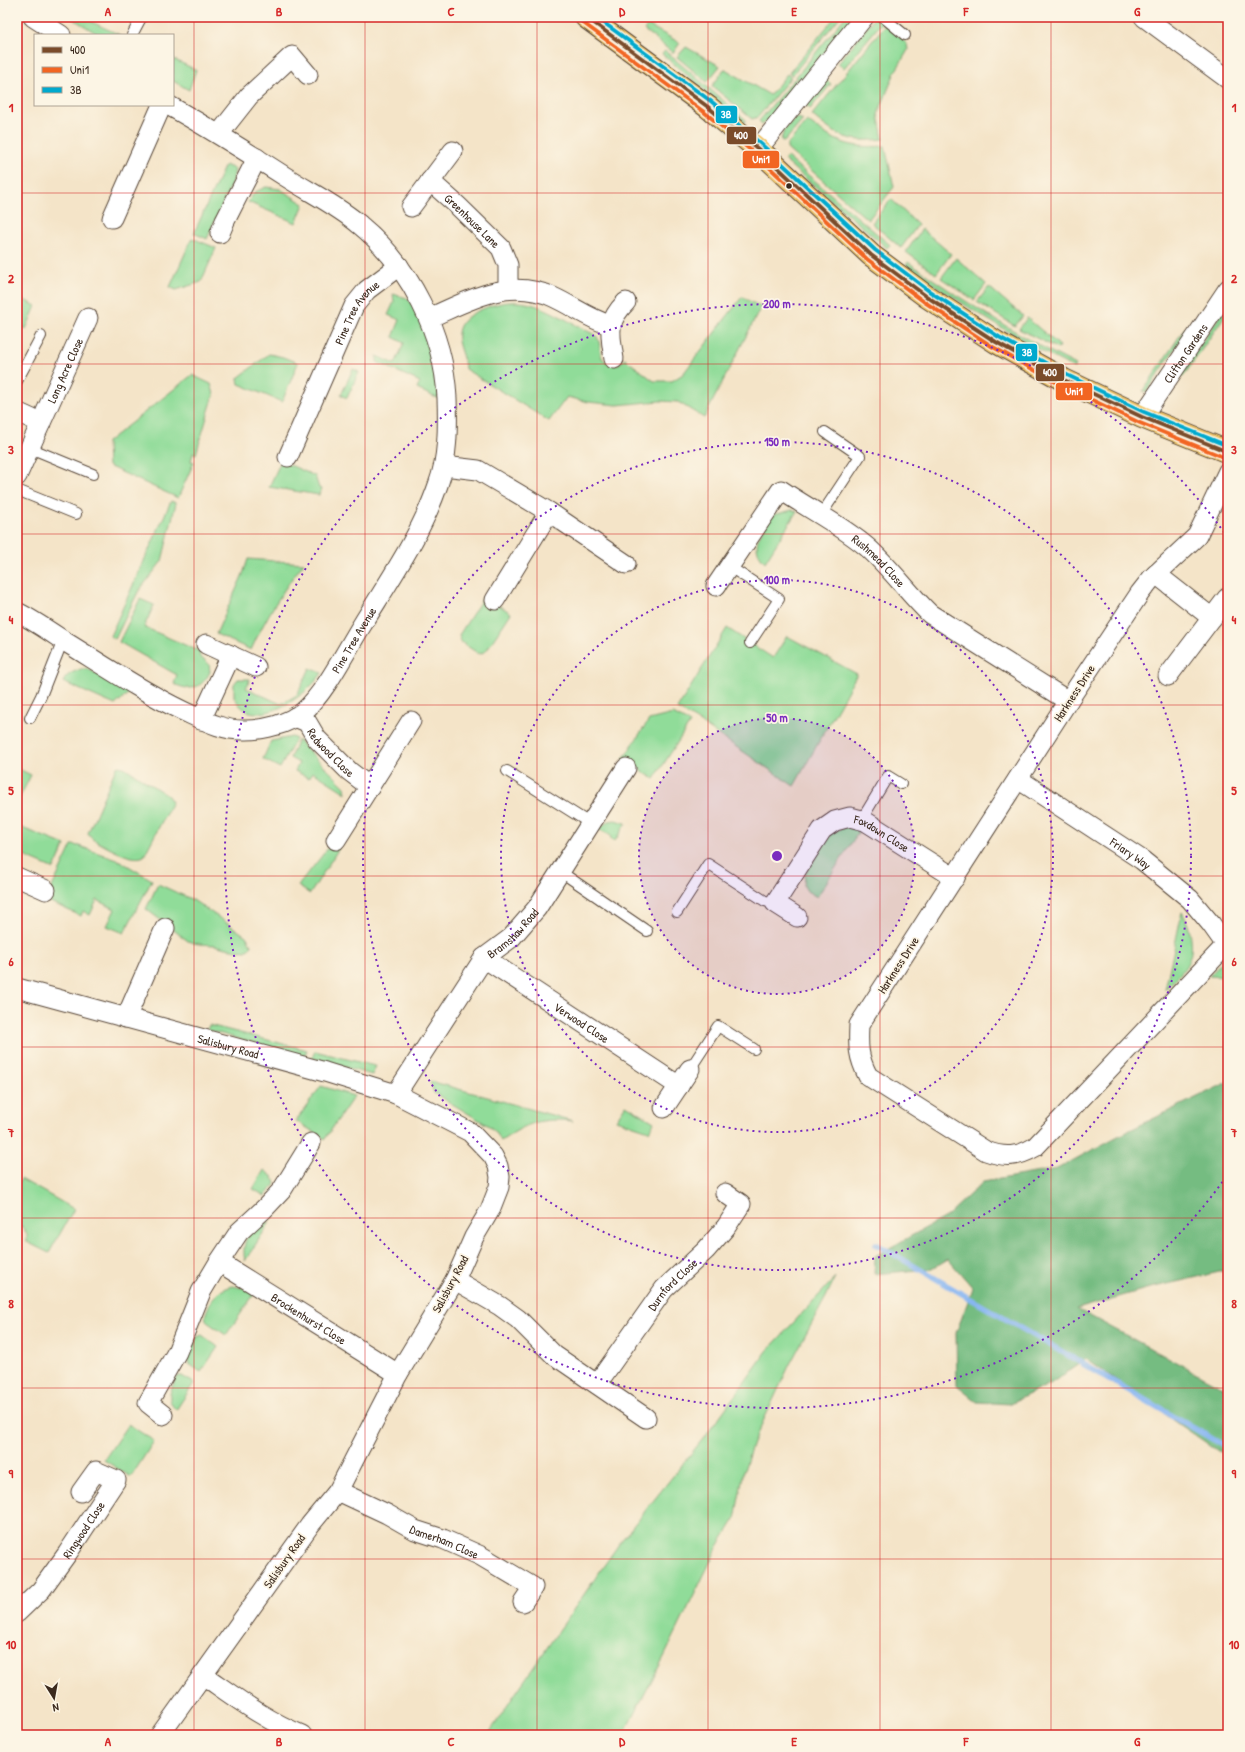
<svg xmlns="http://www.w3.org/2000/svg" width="1245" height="1752" viewBox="0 0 1245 1752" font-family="'Patrick Hand',sans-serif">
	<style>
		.green { fill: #90dc99; stroke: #66835c }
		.forest { fill: #74bc81; stroke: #587350 }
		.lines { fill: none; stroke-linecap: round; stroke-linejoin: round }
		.stream { stroke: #87b6f2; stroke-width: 5.5 }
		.lane-casing { stroke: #574638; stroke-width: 12 }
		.street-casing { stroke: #574638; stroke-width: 21 }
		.primary-casing { stroke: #574638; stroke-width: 24 }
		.lane { stroke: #fff; stroke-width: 10 }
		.street { stroke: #fff; stroke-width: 19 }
		.primary { stroke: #efc469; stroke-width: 22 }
		.bus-1-casing { stroke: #fcf5e5; stroke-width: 7 }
		.bus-2-casing { stroke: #fcf5e5; stroke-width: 7 }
		.bus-3-casing { stroke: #fcf5e5; stroke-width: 7 }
		.bus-1 { stroke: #7a4b2a; stroke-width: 4 }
		.bus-2 { stroke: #f26522; stroke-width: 4 }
		.bus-3 { stroke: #00a9ce; stroke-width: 4 }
		.grid { fill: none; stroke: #d62828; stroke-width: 1; stroke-opacity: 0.55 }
		.ring { fill: none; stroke: #7b2cbf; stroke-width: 2; stroke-dasharray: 2 4 }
		.bus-dot { fill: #3b2a1e; stroke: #fcf5e5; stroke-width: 1.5 }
		.labels { text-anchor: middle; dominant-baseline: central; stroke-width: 3.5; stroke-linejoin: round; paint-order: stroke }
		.street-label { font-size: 12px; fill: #3b2a1e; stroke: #fcf5e5 }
		.centre { fill: #7b2cbf; stroke: #fcf5e5; stroke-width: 2 }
		.ring-label { font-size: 12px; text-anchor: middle; font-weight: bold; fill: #7b2cbf; stroke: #fcf5e5; stroke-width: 3.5; stroke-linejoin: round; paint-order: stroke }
		.line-badge { stroke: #fcf5e5; stroke-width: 1.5 }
		.badge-label { font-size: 11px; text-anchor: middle; font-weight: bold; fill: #fff }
		.neatline { fill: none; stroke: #d62828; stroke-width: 1.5 }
		.grid-label { font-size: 13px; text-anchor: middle; font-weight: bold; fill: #d62828 }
	</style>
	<rect width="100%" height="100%" fill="#fcf5e5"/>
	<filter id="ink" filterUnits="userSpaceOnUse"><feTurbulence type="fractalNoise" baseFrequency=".025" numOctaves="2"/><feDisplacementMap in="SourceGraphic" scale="8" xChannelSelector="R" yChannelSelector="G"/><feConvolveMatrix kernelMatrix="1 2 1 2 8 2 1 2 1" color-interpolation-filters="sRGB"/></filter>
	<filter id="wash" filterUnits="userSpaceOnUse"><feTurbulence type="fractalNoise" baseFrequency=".012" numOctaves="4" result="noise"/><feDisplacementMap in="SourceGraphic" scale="16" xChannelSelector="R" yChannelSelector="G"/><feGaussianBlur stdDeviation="0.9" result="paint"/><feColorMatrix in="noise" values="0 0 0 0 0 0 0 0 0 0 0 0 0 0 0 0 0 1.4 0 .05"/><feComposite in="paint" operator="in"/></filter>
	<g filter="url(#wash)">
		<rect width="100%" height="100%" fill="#f4e4c8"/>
		<g class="green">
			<path d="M70,17H81L120,35H99Z"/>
			<path d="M835,17H840L792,75L789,73Z"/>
			<path d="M845,17H855L801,83L795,78Z"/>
			<path d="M879,17L883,21L844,68L838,64L874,18Z"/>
			<path d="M886,24L907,44L908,50L895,72L878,114L883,139C850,143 837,137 812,115Z"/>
			<path d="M648,25L680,43L673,53L644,30Z"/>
			<path d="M686,47L720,66L707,82L677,57Z"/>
			<path d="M665,51L746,120L744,123L662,54Z"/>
			<path d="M173,59L196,70L189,90L173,81Z"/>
			<path d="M725,69L770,95L787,74L791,77L758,117L752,119L712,86Z"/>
			<path d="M794,79L800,85L771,119L762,124L759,121Z"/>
			<path d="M826,79L831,84L810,109L805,104Z"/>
			<path d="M796,117L803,120L784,142L781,140L784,130Z"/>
			<path d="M807,121C835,142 849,149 885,146L894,187L868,220L787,149V145Z"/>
			<path d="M787,157L890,245L887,248L784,160Z"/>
			<path d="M225,165L235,169L233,180L207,239L194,233Z"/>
			<path d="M266,187L280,189L304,204L296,223L248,202L255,192Z"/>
			<path d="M891,199L918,225L901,248L872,223Z"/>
			<path d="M922,229L951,254L936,274L906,252Z"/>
			<path d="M192,238L216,248L201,282L176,290L170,287Z"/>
			<path d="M956,258L986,284L974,300L941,278Z"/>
			<path d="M908,262C962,300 1017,335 1076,365L1074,368C1015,338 960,303 906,265Z"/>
			<path d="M989,287L1023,316L1015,326L977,302Z"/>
			<path d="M393,294L407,298C428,320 434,369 439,399L417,389L420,382L377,362V356L395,364L404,343L393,337L400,320L388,315L394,302Z"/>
			<path d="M17,296L36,306L26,329L17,324Z"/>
			<path d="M742,297L761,307L704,418L678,402L660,401L617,405L588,402L567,397L549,421L465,369C465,357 456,345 458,333C459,322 469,315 478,311C528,287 553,316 596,335C605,350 593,361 617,365L625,359L654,381H672L683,374Z"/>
			<path d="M1228,304V311L1183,377L1180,375Z"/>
			<path d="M1027,318L1060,346L1058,349L1019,329Z"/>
			<path d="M1185,328L1187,330L1146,393L1143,391Z"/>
			<path d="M269,354L283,357L298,363L282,402L239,384L238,378Z"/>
			<path d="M353,369L359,372L347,398L341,395Z"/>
			<path d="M192,375L211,384L214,394L196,454L193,453L191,461L194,462L178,498L108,466L107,442Z"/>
			<path d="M281,461L315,476L319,488L321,489L319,495L269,487Z"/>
			<path d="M171,501L176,503L162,561L138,592L115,639L110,636Z"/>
			<path d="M792,510L797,511L765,562C748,545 762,532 773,515Z"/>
			<path d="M248,559L304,563C283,589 265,619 251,650L216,634L243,574Z"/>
			<path d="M484,596L511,613L486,651L479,654L461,642L459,635Z"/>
			<path d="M140,599L154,605L144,627L201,652L199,656L209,664L210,672C202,688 191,692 174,684L177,675L119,642Z"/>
			<path d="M727,628L773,658L787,636L857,674L794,786L695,719L677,709Z"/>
			<path d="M310,668L322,673C310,692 271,721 247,711C241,708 238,703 234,697V684L238,679H250L246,688L281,704L297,695Z"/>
			<path d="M81,669H88L130,692L115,705L63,682C67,674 73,672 81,669Z"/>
			<path d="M673,714L690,723L654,779L623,759L649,720Z"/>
			<path d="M292,737L296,739L280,768L263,759L271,741Z"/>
			<path d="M298,740L345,787L346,793L313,772L309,778L295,771L299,763L290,758Z"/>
			<path d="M118,766L124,767L168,796L172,802L144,856C132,863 104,845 92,839L88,833L116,768Z"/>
			<path d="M17,768L31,775L17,803Z"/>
			<path d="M615,820L626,823L615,841L611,839L610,835L598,829L609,821Z"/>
			<path d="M848,825L861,828L817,897L807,891L804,886L805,874L830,834Z"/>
			<path d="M17,826L65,845L54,869L17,853Z"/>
			<path d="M332,843L339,848L310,894L298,886Z"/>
			<path d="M72,845L79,846L120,861L152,880L124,933L107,926L115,909L97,900L90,915L83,911L81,916L46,900Z"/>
			<path d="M158,884L193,900L246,936L252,946L246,951C235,950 225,948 214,945C205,944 197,945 188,941L146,909Z"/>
			<path d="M1182,912C1191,928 1197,952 1184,969C1179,976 1171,983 1165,990Z"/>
			<path d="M1228,956V977L1209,976Z"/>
			<path d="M209,1025L307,1050L304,1057L207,1030Z"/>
			<path d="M315,1051L375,1066H376L372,1075L312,1058Z"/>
			<path d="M430,1081L573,1121C539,1118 529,1122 501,1141L496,1132L489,1126L434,1093Z"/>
			<path d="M321,1086L354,1096L325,1139L296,1121Z"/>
			<path d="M626,1105L654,1122L649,1131L616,1120Z"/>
			<path d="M264,1170L273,1177L275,1184L265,1196L253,1189Z"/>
			<path d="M21,1179L74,1209L49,1253L27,1242V1234L17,1218V1186Z"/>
			<path d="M267,1222H270L245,1261C241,1243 248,1227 267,1222Z"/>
			<path d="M835,1278L826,1297L789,1366L753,1443L744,1470L735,1519L717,1548L664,1657L623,1735H488L515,1694L621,1541L710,1430L767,1351Z"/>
			<path d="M233,1286L248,1289L255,1293L226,1335L207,1322L205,1316C210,1300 216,1290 233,1286Z"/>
			<path d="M202,1335L218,1347L201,1372L189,1364L187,1358L197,1337Z"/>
			<path d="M179,1376H182L194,1383L176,1410C165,1399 171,1389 177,1377Z"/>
			<path d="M128,1424L154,1441L131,1477L104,1460Z"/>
		</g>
		<path class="forest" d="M1228,1082V1270L1146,1289L1077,1309L1228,1390V1458L1086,1359L1050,1384L1009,1404L977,1402L957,1386L956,1333L973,1288L948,1259L931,1269L874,1274L875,1256L947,1216L983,1182L1057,1169L1120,1135Z"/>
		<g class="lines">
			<path class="stream" d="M876,1244L1228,1448"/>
		</g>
	</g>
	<g filter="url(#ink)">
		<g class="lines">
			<g class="lane-casing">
				<g id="lane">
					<path d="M883,17L905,35"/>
					<path d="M132,35L140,20"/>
					<path d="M17,381L41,336"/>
					<path d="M30,448L93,474"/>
					<path d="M17,490L76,514"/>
					<path d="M821,515L860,456L825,432"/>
					<path d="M730,567L779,599L750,643"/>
					<path d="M30,718L41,696L63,640"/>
					<path d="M507,771L591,824"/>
					<path d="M862,819L888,776L901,784"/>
					<path d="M561,872L647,931"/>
					<path d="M677,912L708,864L765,901L775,903"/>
					<path d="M690,1069L718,1026L754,1049"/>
				</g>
			</g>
			<g class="street-casing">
				<g id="street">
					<path d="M33,17L61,35"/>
					<path d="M1144,17L1228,79"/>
					<path d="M219,134L249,96L292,56L308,75"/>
					<path d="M758,149L864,17"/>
					<path id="s1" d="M430,181L457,205L501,248L508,265V288"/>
					<path d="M411,207L453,151"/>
					<path d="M112,218L162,105"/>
					<path d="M220,233L225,221L257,158"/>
					<path d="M429,318C470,300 508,277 553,297C573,306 589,319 610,325"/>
					<path d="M614,359C610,333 606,322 626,302"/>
					<path d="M17,412L41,423"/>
					<path id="s2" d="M1142,417L1228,289"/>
					<path id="s3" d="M288,457L354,306L367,290L399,266"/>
					<path d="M444,466L478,470L549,512L626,564"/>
					<path d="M1228,471L1197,536L1151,579L1140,593L1068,701L859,1025C858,1046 858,1057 868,1076L986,1151C1005,1158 1018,1157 1035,1147L1228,943"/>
					<path id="s4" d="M17,476L88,318"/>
					<path d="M1156,574L1212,618"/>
					<path id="s5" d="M716,586L781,490C809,509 841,525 867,547C890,567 908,593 930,614L1068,701"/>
					<path d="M495,600L549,512"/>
					<path id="s6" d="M17,612C33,620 49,631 64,641C103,665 141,691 183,711C203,720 223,731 246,730C264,730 288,724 303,712C326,692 345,652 362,625C389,581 421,535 438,485C448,458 448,427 447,398C444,334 410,266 360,225C338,206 311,193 286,177C247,152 209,128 168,105"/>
					<path d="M206,644L256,667"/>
					<path d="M1168,676L1227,598"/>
					<path id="s7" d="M295,717L307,722L317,739L349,771L370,787"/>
					<path d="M201,720L231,655"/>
					<path id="s8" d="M1018,779L1142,860L1190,899L1211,924L1226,945"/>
					<path d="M336,840L411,721"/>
					<path d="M17,877L46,890"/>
					<path id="s9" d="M797,917L775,903L822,830L835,821L850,817L865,821L955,878"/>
					<path id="s10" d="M484,958L679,1086"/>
					<path id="s11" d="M17,988L325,1072L396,1094L470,1132L493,1156L498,1166L500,1177L499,1187L490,1210L474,1237L455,1280L398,1374L338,1491L310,1525L160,1735"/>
					<path d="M126,1018L165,928"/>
					<path id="s12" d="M396,1094L484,958L511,938L537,908L626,768"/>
					<path d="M664,1108L690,1069"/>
					<path id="s13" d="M219,1262L398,1374"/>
					<path d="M455,1280L500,1306L518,1319L554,1355L646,1418"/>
					<path id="s14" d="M597,1384L664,1289L706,1250L726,1227L741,1204L725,1193"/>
					<path d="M163,1415L148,1403L177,1352L201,1292L219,1262L239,1232L264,1209L282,1190L311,1143"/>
					<path id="s15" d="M338,1491L387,1514L415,1530L443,1539L481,1556L533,1587L523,1602"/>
					<path id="s16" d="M17,1613L41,1590L67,1554L116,1480L96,1471L81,1492"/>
					<path d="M203,1675C235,1697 266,1721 302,1735"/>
				</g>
			</g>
			<g class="primary-casing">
				<path id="primary" d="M586,17L708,107L758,149L871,255L926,296L996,342L1064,380L1142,417L1228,452"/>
			</g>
			<use href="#lane" class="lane"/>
			<use href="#street" class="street"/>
			<use href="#primary" class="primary"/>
			<g class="bus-1-casing">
				<path id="bus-1" d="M586,17L708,107L758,149L871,255L926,296L996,342L1064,380L1142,417L1228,452"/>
			</g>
			<g class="bus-2-casing">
				<path id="bus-2" d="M582,22L704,112L754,153L867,259L923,301L993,347L1061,385L1140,423L1226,458"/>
			</g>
			<g class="bus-3-casing">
				<path id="bus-3" d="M596,17L712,102L762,145L875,250L929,291L999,337L1067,375L1144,412L1228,446"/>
			</g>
			<use href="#bus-1" class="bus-1"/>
			<use href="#bus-2" class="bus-2"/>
			<use href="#bus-3" class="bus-3"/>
		</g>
	</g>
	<path class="grid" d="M194,17V1735M365,17V1735M537,17V1735M708,17V1735M880,17V1735M1051,17V1735M17,193H1228M17,364H1228M17,534H1228M17,705H1228M17,876H1228M17,1047H1228M17,1218H1228M17,1388H1228M17,1559H1228"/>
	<circle cx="777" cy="856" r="138" fill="#7b2cbf" fill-opacity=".12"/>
	<g class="ring">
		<circle cx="777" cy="856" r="138"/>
		<circle cx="777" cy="856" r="276"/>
		<circle cx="777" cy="856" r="414"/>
		<path d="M1226 1177A552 552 0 1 1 1226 535"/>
	</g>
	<circle class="bus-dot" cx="789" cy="186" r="3.5"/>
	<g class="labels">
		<g class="street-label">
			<text stroke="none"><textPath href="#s1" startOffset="58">Greenhouse Lane</textPath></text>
			<text stroke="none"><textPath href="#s3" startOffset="161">Pine Tree Avenue</textPath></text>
			<text stroke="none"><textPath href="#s2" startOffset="77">Clifton Gardens</textPath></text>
			<text stroke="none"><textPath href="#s4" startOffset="116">Long Acre Close</textPath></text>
			<text stroke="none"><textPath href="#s5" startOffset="237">Rushmead Close</textPath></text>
			<text stroke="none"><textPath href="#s6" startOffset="409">Pine Tree Avenue</textPath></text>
			<text transform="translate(1074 693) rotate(-57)">Harkness Drive</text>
			<text stroke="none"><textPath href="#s7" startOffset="52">Redwood Close</textPath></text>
			<text stroke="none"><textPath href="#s9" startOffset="180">Foxdown Close</textPath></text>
			<text stroke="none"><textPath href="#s8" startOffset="135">Friary Way</textPath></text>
			<text stroke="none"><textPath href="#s12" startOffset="200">Bramshaw Road</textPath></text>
			<text transform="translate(898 965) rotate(-57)">Harkness Drive</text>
			<text stroke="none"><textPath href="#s10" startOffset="117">Verwood Close</textPath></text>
			<text stroke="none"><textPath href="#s11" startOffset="219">Salisbury Road</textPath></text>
			<text transform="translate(450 1284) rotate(-62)">Salisbury Road</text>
			<text stroke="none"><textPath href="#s14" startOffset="125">Durnford Close</textPath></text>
			<text stroke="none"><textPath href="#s13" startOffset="106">Brockenhurst Close</textPath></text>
			<text stroke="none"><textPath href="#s16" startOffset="107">Ringwood Close</textPath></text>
			<text stroke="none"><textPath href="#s15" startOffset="118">Damerham Close</textPath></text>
			<text transform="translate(284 1561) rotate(-55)">Salisbury Road</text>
		</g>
	</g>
	<circle cx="777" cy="856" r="6" class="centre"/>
	<g class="ring-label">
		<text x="777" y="308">200 m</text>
		<text x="777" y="446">150 m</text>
		<text x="777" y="584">100 m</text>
		<text x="777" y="722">50 m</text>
	</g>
	<g class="line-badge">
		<rect x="715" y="105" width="23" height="19" rx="4" fill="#00a9ce"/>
		<rect x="726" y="126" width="31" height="19" rx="4" fill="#7a4b2a"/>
		<rect x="742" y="150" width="38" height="19" rx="4" fill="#f26522"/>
		<rect x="1015" y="343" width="23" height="19" rx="4" fill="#00a9ce"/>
		<rect x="1035" y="363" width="30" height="19" rx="4" fill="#7a4b2a"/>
		<rect x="1055" y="382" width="38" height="19" rx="4" fill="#f26522"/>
	</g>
	<g class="badge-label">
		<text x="726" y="118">3B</text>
		<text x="741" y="139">400</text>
		<text x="761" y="163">Uni1</text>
		<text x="1027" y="356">3B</text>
		<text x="1050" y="376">400</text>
		<text x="1074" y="395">Uni1</text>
	</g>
	<rect width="1245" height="1752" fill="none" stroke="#fcf5e5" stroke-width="44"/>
	<rect x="34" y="34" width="140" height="72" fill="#fcf5e5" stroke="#afa495"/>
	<rect x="42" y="47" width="20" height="6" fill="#7a4b2a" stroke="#afa495"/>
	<text x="70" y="54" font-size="12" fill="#3b2a1e">400</text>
	<rect x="42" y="67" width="20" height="6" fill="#f26522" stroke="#afa495"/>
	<text x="70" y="74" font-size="12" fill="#3b2a1e">Uni1</text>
	<rect x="42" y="87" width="20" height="6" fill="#00a9ce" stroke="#afa495"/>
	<text x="70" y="94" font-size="12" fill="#3b2a1e">3B</text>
	<g transform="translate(54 1698) rotate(169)" stroke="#fcf5e5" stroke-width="3" paint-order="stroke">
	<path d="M0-3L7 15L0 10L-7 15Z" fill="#3b2a1e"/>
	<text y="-6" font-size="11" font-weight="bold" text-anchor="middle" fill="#3b2a1e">N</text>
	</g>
	<rect x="22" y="22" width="1201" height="1708" class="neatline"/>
	<g class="grid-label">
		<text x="108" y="16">A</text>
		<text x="279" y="16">B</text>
		<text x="451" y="16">C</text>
		<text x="622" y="16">D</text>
		<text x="794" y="16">E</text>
		<text x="966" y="16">F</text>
		<text x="1137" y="16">G</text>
		<text x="11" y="112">1</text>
		<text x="1234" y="112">1</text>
		<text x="11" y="283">2</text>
		<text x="1234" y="283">2</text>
		<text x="11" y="454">3</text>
		<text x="1234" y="454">3</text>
		<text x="11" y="624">4</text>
		<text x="1234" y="624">4</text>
		<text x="11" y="795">5</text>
		<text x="1234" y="795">5</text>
		<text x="11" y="966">6</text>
		<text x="1234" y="966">6</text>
		<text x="11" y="1137">7</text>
		<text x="1234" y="1137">7</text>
		<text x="11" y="1308">8</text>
		<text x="1234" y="1308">8</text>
		<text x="11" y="1478">9</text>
		<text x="1234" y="1478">9</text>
		<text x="11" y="1649">10</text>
		<text x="1234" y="1649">10</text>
		<text x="108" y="1746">A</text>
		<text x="279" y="1746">B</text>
		<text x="451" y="1746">C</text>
		<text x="622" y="1746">D</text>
		<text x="794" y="1746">E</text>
		<text x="966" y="1746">F</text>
		<text x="1137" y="1746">G</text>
	</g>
</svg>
